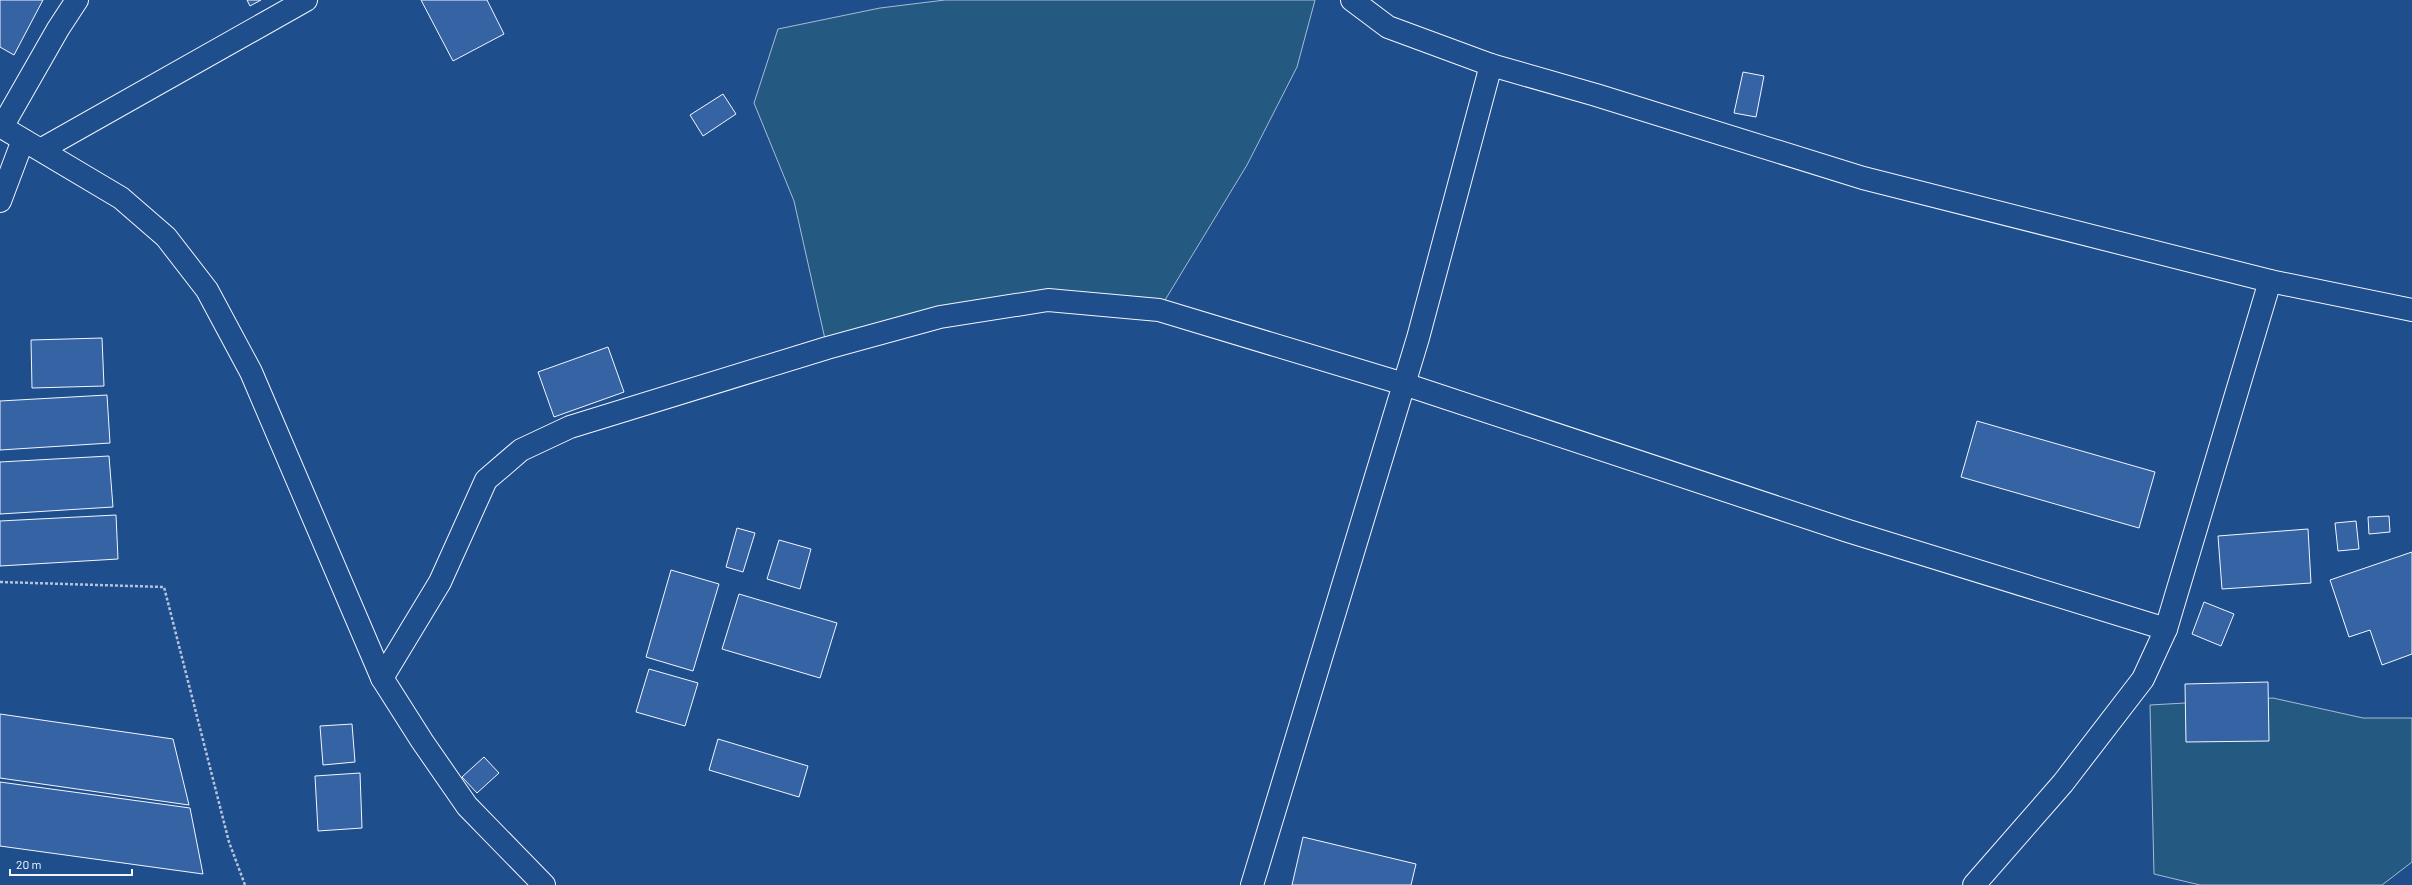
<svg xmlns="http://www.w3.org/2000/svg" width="2412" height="885" viewBox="0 0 2412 885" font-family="Barlow,sans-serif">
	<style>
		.green { fill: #245a82; stroke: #a8bbd7 }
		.building { fill: #3563a3; stroke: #f2f6ff }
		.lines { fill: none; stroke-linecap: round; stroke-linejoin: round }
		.minor-casing { stroke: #f2f6ff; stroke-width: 24 }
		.path { stroke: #b3c4dc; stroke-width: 2.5; stroke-dasharray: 3 2; stroke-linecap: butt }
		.minor { stroke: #1f4e8c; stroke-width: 22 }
	</style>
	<rect width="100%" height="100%" fill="#1f4e8c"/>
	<g class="green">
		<path d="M945,0H1315L1297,67L1247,165L1159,310L1048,300L827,348L794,201L754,103L778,29L880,8Z"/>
		<path d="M2273,698L2363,718H2412V862L2382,885H2200L2154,874L2150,705Z"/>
	</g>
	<g class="building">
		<path d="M0,0H43L14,55L0,47Z"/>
		<path d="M247,0H261L250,6Z"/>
		<path d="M421,0H487L504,34L453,61Z"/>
		<path d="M1743,72L1764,76L1756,117L1734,113Z"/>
		<path d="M723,94L736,114L703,136L690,115Z"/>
		<path d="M102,338L104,386L32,388L31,340Z"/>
		<path d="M608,347L624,392L554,417L538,372Z"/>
		<path d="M107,395L110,443L0,450V401Z"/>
		<path d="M1977,421L2155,472L2139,528L1961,477Z"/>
		<path d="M109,456L113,507L0,514V462Z"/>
		<path d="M116,515L118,559L0,566V521Z"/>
		<path d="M2389,516L2390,532L2369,534L2368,517Z"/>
		<path d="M2356,521L2359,549L2338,551L2335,523Z"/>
		<path d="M737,528L755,533L743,572L726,567Z"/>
		<path d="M2308,529L2311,583L2222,589L2218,536Z"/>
		<path d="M779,540L811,549L800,589L767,579Z"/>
		<path d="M2412,552V654L2382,665L2370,630L2349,637L2330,580Z"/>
		<path d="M671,570L719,584L693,671L646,657Z"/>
		<path d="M739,594L837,623L820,678L722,649Z"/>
		<path d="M2204,602L2234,614L2221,646L2192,634Z"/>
		<path d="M649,669L698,683L685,726L636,712Z"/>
		<path d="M2268,682L2269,741L2186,742L2185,684Z"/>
		<path d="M0,714L173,739L189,805L0,778Z"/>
		<path d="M352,724L355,762L323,765L320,726Z"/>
		<path d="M718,739L808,766L799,797L709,770Z"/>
		<path d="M484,757L499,773L477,793L462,777Z"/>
		<path d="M360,773L362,828L318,831L315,776Z"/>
		<path d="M0,782L190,808L203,874L0,846Z"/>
		<path d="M1303,837L1416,864L1411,885H1292Z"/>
	</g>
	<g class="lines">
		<g class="minor-casing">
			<g id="minor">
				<path d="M1352,0L1388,27L1491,65L1596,95L1863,178L2270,281L2412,310"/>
				<path d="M0,126L121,198L166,237L207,290L251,372L382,678L422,741L467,806L544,885"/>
				<path d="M2,127L58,29L77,0"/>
				<path d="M42,149L306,0"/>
				<path d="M0,201L23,140"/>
				<path d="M382,678L440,582L486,480L521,450L570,427L827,348L940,317L1048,300L1159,310L1404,384L1848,531L2166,629"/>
				<path d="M1252,885L1418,338L1491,65"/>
				<path d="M1974,885L2063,783L2143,679L2166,629L2270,281"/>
			</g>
		</g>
		<path class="path" d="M0,582L164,587L229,842L245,885"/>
		<use href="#minor" class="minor"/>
	</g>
	<path d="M10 869v6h122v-6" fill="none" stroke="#f2f6ff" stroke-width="2"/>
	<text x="16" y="869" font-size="12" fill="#f2f6ff" stroke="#1f4e8c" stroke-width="3" paint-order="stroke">20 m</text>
</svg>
